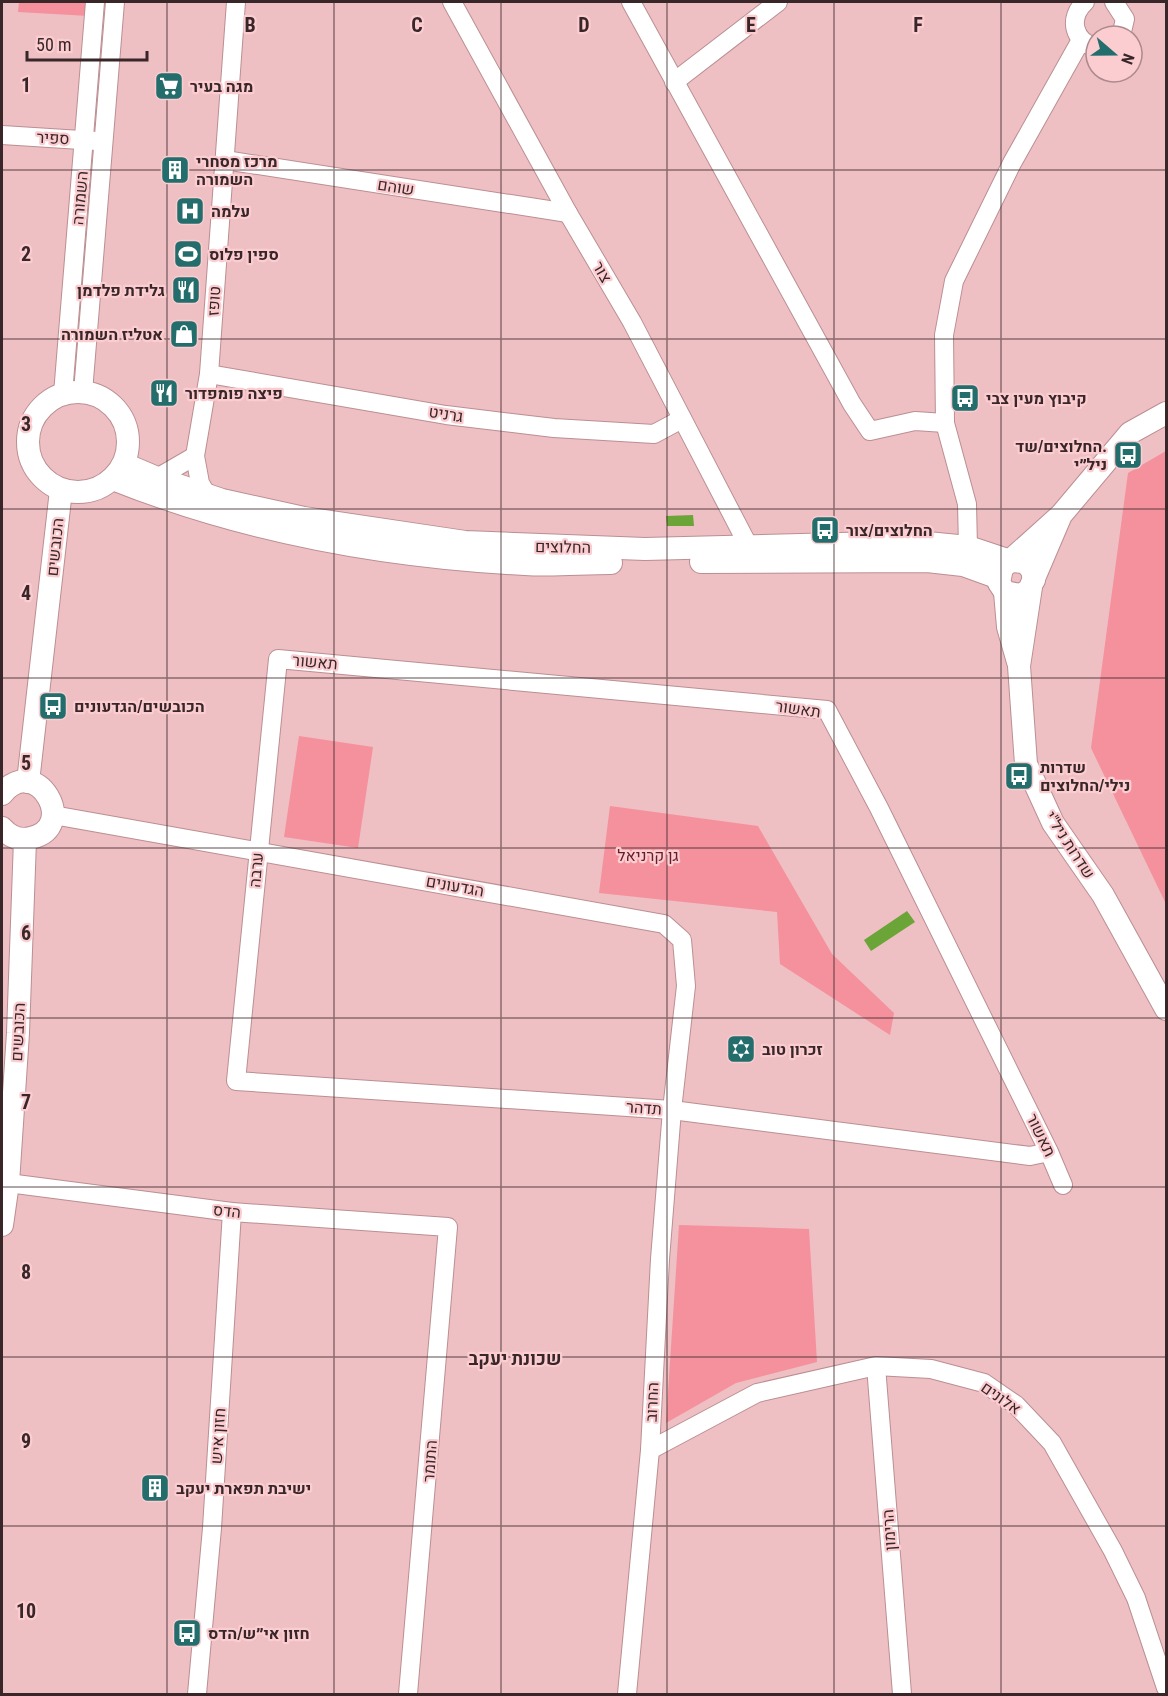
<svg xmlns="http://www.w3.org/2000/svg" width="1168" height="1696" viewBox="0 0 1168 1696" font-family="'Roboto Condensed',Heebo,sans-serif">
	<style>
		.green { fill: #f4919c }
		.water { fill: #6ba437 }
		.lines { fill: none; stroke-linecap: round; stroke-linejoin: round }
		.minor-casing { stroke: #bb8f92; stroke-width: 20 }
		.tertiary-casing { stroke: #bb8f92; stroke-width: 24 }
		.minor { stroke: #fff; stroke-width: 18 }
		.tertiary { stroke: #fff; stroke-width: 22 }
		.grid { fill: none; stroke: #382628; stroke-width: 1.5; stroke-opacity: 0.55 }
		.labels { text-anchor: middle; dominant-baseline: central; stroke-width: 4.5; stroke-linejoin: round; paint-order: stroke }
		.poi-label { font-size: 16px; font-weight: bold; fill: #382628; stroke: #fbccd0; text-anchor: start }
		.street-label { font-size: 16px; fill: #382628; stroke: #fbccd0 }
		.park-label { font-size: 16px; fill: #681b2a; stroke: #fbccd0 }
		.neighbourhood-label { font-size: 18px; font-weight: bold; fill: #382628; stroke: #fbccd0 }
		.grid-label { font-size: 20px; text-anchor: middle; font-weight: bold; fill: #382628; stroke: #fbccd0; stroke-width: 4.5; stroke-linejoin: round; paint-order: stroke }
	</style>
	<rect width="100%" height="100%" fill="#eebfc3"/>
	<g class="green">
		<path d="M19,2H90L89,16L18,12Z"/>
		<path d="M1166,451V904L1091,748L1128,473Z"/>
		<path d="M299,736L373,747L358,848L284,837Z"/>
		<path d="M610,806L758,826L832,954L894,1013L890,1035L780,964L777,912L599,893Z"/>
		<path d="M679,1225L809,1229L817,1362L736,1383L666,1423Z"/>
	</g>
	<g class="water">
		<path d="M693,515L694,526H667L666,516Z"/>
		<path d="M907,911L915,922L871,951L864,940Z"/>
	</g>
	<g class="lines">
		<g class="minor-casing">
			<g id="minor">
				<path d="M452,2L568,213L632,322L748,545"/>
				<path d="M631,2L852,404L870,431L915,421L945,423"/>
				<path d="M1085,2C1068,18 1073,41 1096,48"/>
				<path d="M1114,2L1125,19L1121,36"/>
				<path d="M674,82L778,2"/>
				<path d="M2,135L97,141"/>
				<path d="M225,160L568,213"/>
				<path d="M209,374L446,415L554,428L654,434L682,419"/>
				<path d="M83,392L115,2"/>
				<path d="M63,394L95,2"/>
				<path d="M157,478L195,456"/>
				<path d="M207,495L200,483L195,456L209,374L236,2"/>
				<path d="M964,560L968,547L967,504L945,423L944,335L954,281L1012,163L1081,40"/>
				<path d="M53,815L664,924L682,940L686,986L672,1110L660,1259L650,1450L627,1694"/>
				<path d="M1049,1152L1030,1156L672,1110L236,1081L278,659L827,710L879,808L1049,1152L1063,1185"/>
				<path d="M8,1183L232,1212L448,1227L408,1694"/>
				<path d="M876,1366L902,1694"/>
				<path d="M650,1450L757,1393L876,1366L931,1369L984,1383L1016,1405L1052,1443L1113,1551L1136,1598L1166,1688"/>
				<path d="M197,1694L212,1528L232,1212"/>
			</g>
		</g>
		<g class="tertiary-casing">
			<g id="tertiary">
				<circle cx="78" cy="442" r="50"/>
				<path d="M124,464L157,478L222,500L304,518L465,542L645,549L917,542L968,547L1010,561L1025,562L1032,570L1034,580"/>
				<path d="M113,479C243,531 385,557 525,564C553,566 582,563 611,563"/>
				<path d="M1061,515L1029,590L1020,595L1005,592L999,583L1002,568L1061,515L1130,433L1166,413"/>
				<path d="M701,562L927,561L963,565L999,578"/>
				<path d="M1031,587L1019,666L1026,764L1053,823L1103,895L1166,1009"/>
				<path d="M1005,592L1008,627L1018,662"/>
				<path d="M28,782L61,490"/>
				<path d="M2,794C36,752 80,827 31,838C19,841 10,837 2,828"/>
				<path d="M2,1225L8,1183L18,1033L25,840"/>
			</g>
		</g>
		<use href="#minor" class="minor"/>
		<use href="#tertiary" class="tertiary"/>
	</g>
	<path class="grid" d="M167,2V1694M334,2V1694M501,2V1694M667,2V1694M834,2V1694M1001,2V1694M2,170H1166M2,339H1166M2,509H1166M2,678H1166M2,848H1166M2,1018H1166M2,1187H1166M2,1357H1166M2,1526H1166"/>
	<defs>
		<g id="supermarket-square" transform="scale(1.5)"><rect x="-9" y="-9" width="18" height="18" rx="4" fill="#236e6c" stroke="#fbccd0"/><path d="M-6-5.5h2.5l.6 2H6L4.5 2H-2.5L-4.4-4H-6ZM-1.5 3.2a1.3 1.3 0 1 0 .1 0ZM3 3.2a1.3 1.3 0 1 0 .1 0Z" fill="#fff"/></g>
		<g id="building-square" transform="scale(1.5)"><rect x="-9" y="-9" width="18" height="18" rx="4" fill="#236e6c" stroke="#fbccd0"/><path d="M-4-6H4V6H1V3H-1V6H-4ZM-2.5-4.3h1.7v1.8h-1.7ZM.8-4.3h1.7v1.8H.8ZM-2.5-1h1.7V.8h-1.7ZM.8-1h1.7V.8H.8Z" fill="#fff"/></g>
		<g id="hospital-square" transform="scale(1.5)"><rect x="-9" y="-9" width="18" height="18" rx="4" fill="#236e6c" stroke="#fbccd0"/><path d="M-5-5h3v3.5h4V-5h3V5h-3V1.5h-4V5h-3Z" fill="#fff"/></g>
		<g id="stadium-square" transform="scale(1.5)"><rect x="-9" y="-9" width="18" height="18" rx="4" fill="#236e6c" stroke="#fbccd0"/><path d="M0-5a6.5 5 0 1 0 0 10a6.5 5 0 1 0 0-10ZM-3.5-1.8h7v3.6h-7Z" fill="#fff"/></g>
		<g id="restaurant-square" transform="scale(1.5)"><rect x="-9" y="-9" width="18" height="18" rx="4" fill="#236e6c" stroke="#fbccd0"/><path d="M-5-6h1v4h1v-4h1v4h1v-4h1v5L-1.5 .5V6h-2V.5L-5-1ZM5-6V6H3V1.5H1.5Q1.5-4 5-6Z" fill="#fff"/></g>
		<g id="shop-square" transform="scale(1.5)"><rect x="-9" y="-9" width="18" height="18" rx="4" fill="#236e6c" stroke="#fbccd0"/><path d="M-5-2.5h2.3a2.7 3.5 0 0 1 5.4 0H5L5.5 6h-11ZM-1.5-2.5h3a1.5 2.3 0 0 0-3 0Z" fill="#fff"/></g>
		<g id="bus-square" transform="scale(1.5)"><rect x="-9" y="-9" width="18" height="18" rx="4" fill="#236e6c" stroke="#fbccd0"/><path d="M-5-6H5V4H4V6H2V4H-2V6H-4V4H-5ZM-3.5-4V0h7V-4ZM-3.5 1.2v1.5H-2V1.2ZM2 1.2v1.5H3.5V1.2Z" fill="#fff"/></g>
		<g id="synagogue-square" transform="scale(1.5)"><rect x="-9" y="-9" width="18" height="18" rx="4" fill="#236e6c" stroke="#fbccd0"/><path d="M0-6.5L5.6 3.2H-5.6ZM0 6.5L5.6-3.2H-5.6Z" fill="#fff"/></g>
	</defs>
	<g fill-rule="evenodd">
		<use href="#supermarket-square" x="169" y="86"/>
		<use href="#building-square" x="175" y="170"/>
		<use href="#hospital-square" x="190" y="211"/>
		<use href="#stadium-square" x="188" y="254"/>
		<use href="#restaurant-square" x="186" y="290"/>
		<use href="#shop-square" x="184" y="334"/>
		<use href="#restaurant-square" x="164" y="393"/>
		<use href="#bus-square" x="965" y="398"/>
		<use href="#bus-square" x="1128" y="455"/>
		<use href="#bus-square" x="825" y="530"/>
		<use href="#bus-square" x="53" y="706"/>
		<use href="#bus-square" x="1019" y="776"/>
		<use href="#synagogue-square" x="741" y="1049"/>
		<use href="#building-square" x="155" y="1488"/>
		<use href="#bus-square" x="187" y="1633"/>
	</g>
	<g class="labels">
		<g class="poi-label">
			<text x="190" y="86">מגה בעיר</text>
			<text x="196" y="161">מרכז מסחרי<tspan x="196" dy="18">השמורה</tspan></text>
			<text x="211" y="211">עלמה</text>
			<text x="209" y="254">ספין פלוס</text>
			<text x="165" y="290" text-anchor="end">גלידת פלדמן</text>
			<text x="163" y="334" text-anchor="end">אטליז השמורה</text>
			<text x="185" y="393">פיצה פומפדור</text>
			<text x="986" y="398">קיבוץ מעין צבי</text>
			<text x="1107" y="446" text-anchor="end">החלוצים/שד.<tspan x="1107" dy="18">ניל״י</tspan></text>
			<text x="846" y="530">החלוצים/צור</text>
			<text x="74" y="706">הכובשים/הגדעונים</text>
			<text x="1040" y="767">שדרות<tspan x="1040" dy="18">נילי/החלוצים</tspan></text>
			<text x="762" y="1049">זכרון טוב</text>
			<text x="176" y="1488">ישיבת תפארת יעקב</text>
			<text x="208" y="1633">חזון אי״ש/הדס</text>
		</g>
		<g class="street-label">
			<text transform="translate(53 138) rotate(3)">ספיר</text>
			<text transform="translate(396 187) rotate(9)">שוהם</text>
			<text transform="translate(80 198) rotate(-85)">השמורה</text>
			<text transform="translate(602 272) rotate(60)">צור</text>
			<text transform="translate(214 301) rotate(-86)">טופז</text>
			<text transform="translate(446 414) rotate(9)">גרניט</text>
			<text transform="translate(55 547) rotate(-84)">הכובשים</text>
			<text transform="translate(563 547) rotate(1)">החלוצים</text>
			<text transform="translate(315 662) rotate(5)">תאשור</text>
			<text transform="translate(798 709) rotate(8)">תאשור</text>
			<text transform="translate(1070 845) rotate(57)">שדרות ניל"י</text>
			<text transform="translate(256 870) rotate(-85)">ערבה</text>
			<text transform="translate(455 886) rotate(10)">הגדעונים</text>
			<text transform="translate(18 1032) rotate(-87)">הכובשים</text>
			<text transform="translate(644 1108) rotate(4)">תדהר</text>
			<text transform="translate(1041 1135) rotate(64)">תאשור</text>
			<text transform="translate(227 1211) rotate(6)">הדס</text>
			<text transform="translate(1001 1398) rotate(35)">אלונים</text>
			<text transform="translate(652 1402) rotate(-87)">החרוב</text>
			<text transform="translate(218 1436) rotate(-86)">חזון איש</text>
			<text transform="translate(430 1461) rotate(-86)">התומר</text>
			<text transform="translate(889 1530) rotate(-94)">הרימון</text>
		</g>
		<g class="park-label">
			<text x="648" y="855">גן קרניאל</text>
		</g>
		<g class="neighbourhood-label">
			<text x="515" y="1358">שכונת יעקב</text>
		</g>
	</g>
	<g class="grid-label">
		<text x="250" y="32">B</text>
		<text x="417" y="32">C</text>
		<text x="584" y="32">D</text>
		<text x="751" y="32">E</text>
		<text x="918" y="32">F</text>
		<text x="26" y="92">1</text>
		<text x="26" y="261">2</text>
		<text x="26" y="431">3</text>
		<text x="26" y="600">4</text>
		<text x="26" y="770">5</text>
		<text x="26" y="940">6</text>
		<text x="26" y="1109">7</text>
		<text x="26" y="1279">8</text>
		<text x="26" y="1448">9</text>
		<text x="26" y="1618">10</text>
	</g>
	<rect width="1168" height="1696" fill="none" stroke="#382628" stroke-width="6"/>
	<g transform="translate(1114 54) rotate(110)"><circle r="28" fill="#fbccd0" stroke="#ad8a8d" stroke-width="1.5"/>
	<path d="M0-4.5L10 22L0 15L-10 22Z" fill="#236e6c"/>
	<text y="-9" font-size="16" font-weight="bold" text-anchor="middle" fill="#382628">N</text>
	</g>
	<path d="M27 51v9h120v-9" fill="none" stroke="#382628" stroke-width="3"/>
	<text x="36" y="51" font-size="18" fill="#382628" stroke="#fbccd0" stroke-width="4.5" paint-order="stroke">50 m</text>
</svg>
